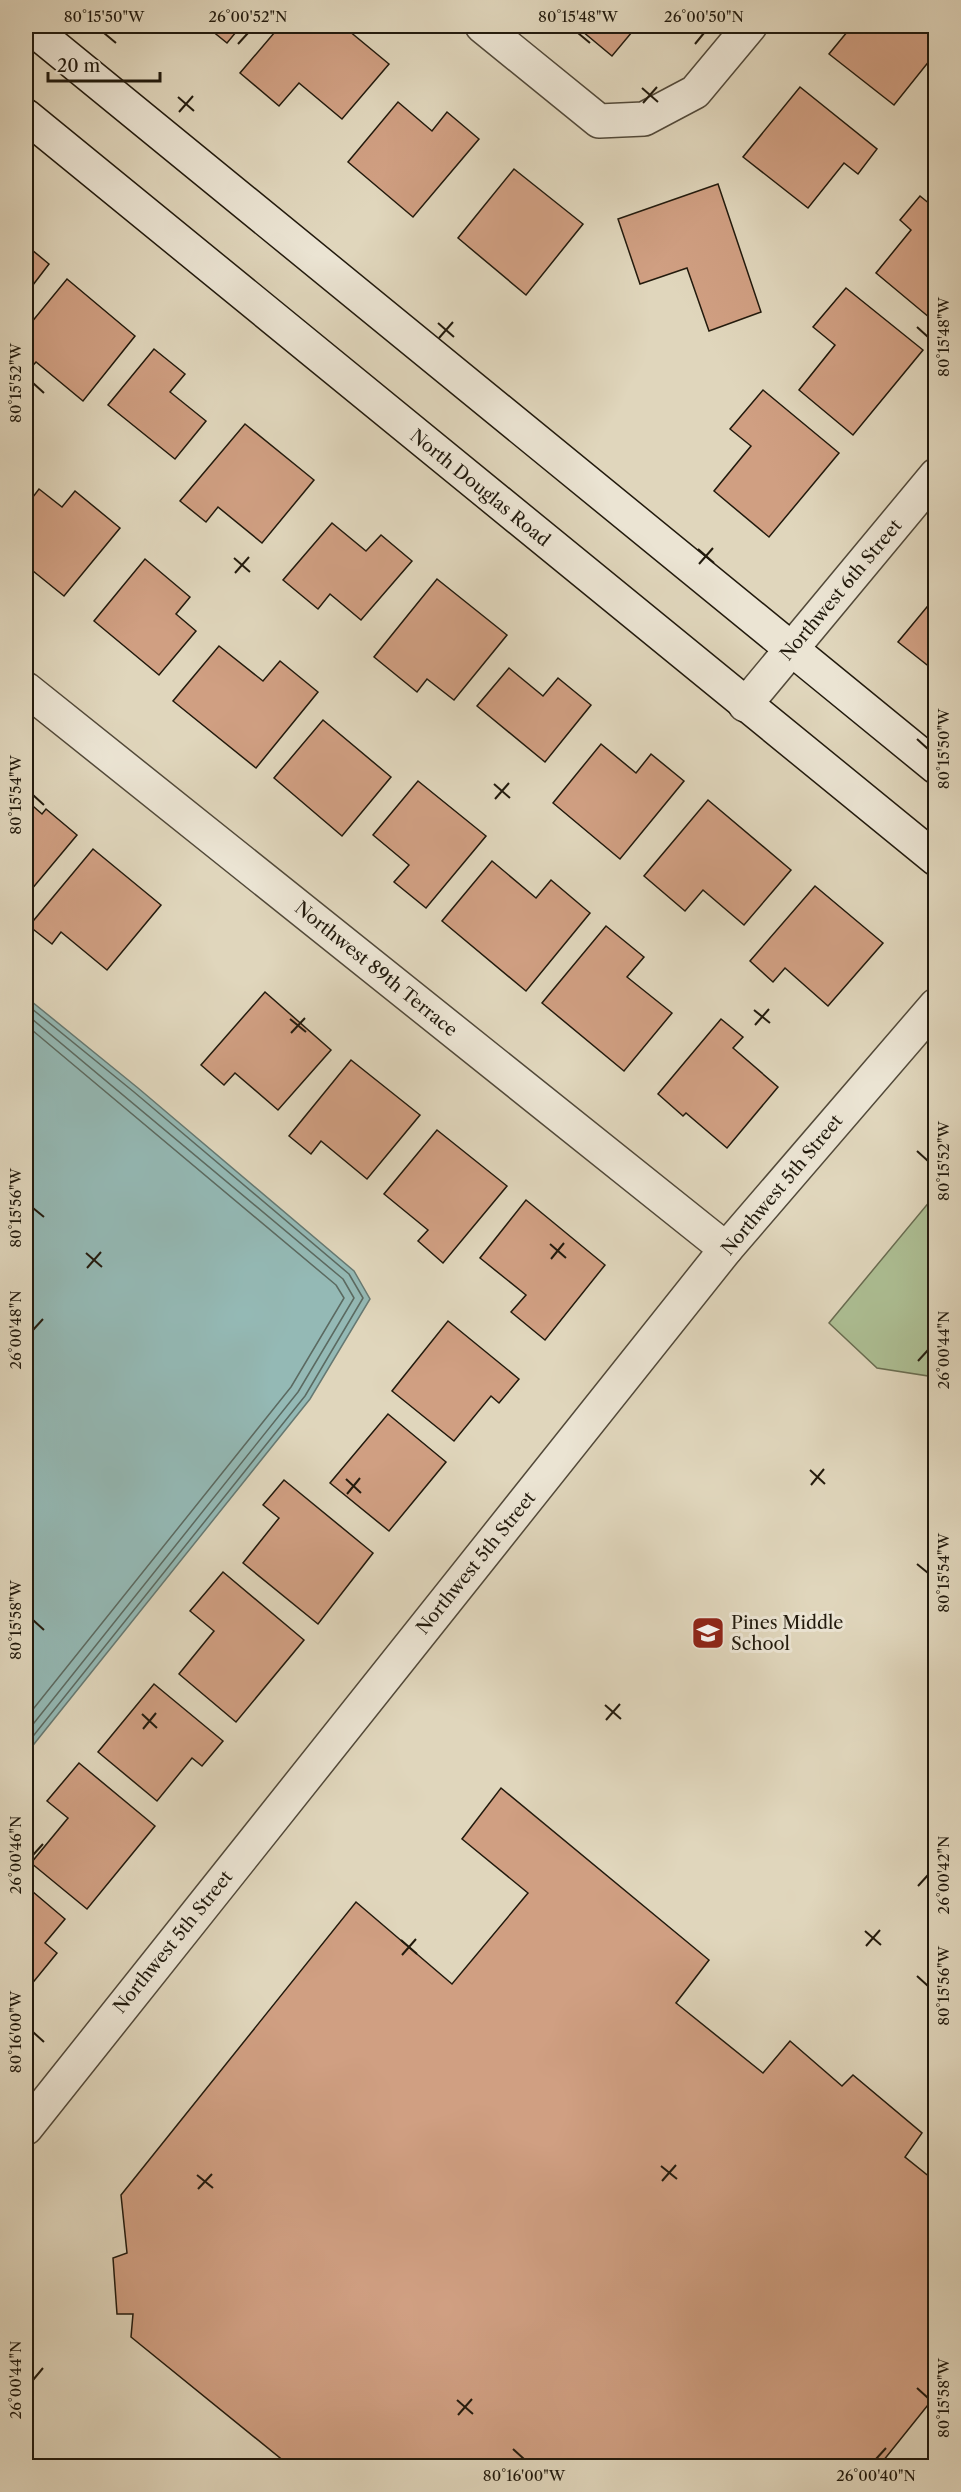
<svg xmlns="http://www.w3.org/2000/svg" width="961" height="2492" viewBox="0 0 961 2492" font-family="'Libre Caslon Text',serif">
	<style>
		.green { fill: #adbf94; stroke: #686c50; stroke-width: 1.5 }
		.water { fill: #94b9b5; stroke: #667972; stroke-width: 1.5 }
		.lines { fill: none; stroke-linecap: round; stroke-linejoin: round }
		.shore { stroke: #5b6a61; stroke-width: 1.5 }
		.building { fill: #d09f82; stroke: #221a0d; stroke-width: 1.5 }
		.minor-casing { stroke: #524939; stroke-width: 36 }
		.secondary-casing { stroke: #221a0d; stroke-width: 36 }
		.minor { stroke: #ebe4d3; stroke-width: 33 }
		.secondary { stroke: #ebe4d3; stroke-width: 33 }
		.ticks { fill: none; stroke: #221a0d; stroke-width: 2 }
		.labels { text-anchor: middle; dominant-baseline: central; stroke-width: 6; stroke-linejoin: round; paint-order: stroke }
		.street-label { font-size: 18px; fill: #221a0d; stroke: #ebe4d3 }
		.poi-label { font-size: 18px; fill: #221a0d; stroke: #ebe4d3; text-anchor: start }
		.neatline { fill: none; stroke: #221a0d; stroke-width: 2 }
		.ticks-label { font-size: 15px; text-anchor: middle; fill: #221a0d }
	</style>
	<rect width="100%" height="100%" fill="#e0d6bc"/>
	<filter id="stains"><feTurbulence type="fractalNoise" baseFrequency=".00333" numOctaves="4"/><feColorMatrix values="0 0 0 0 .2 0 0 0 0 .09 0 0 0 0 .02 0 0 0 .5 -.17"/></filter>
	<radialGradient id="worn" r=".72"><stop offset=".6" stop-color="#630" stop-opacity="0"/><stop offset="1" stop-color="#630" stop-opacity=".3"/></radialGradient>
	<path class="green" d="M935,1195V1377L877,1368L829,1323Z"/>
	<path class="water" d="M26,997L138,1088L354,1271L370,1299L310,1399L26,1754Z"/>
	<g class="lines">
		<g class="shore">
			<path d="M26,1004L134,1092L349,1274L363,1298L305,1396L26,1745"/>
			<path d="M26,1014L343,1279L354,1298L298,1392L26,1733"/>
			<path d="M26,1025L336,1285L344,1298L291,1387L26,1718"/>
		</g>
	</g>
	<g class="building">
		<path d="M206,26H241L227,43Z"/>
		<path d="M280,26H343L389,64L342,119L299,83L279,106L240,73Z"/>
		<path d="M576,26H637L612,56Z"/>
		<path d="M852,26H934L936,64L930,60L894,105L829,54Z"/>
		<path d="M800,87L877,149L858,174L844,163L808,208L743,157Z"/>
		<path d="M398,102L432,131L447,112L479,139L413,217L348,162Z"/>
		<path d="M514,169L583,224L526,295L458,238Z"/>
		<path d="M718,184L761,312L709,331L687,268L640,284L618,219Z"/>
		<path d="M920,196L936,209V323L876,273L911,230L900,220Z"/>
		<path d="M26,245L49,264L26,294Z"/>
		<path d="M67,279L135,336L83,401L36,362L26,373V329Z"/>
		<path d="M846,288L923,350L853,435L799,390L835,345L813,327Z"/>
		<path d="M154,349L185,374L170,392L206,421L175,459L108,405Z"/>
		<path d="M763,390L839,453L769,537L714,491L751,446L730,429Z"/>
		<path d="M245,424L314,480L262,543L218,507L206,522L180,501Z"/>
		<path d="M39,489L62,507L75,491L120,528L64,596L33,571L26,581V506Z"/>
		<path d="M332,523L366,551L381,535L412,561L361,620L330,594L318,609L283,580Z"/>
		<path d="M145,559L190,597L176,614L196,631L159,675L94,621Z"/>
		<path d="M437,579L507,635L454,700L427,679L417,692L374,657Z"/>
		<path d="M936,596V672L898,642Z"/>
		<path d="M219,646L263,681L280,661L318,692L256,768L173,701Z"/>
		<path d="M509,668L543,696L558,678L591,705L545,762L477,706Z"/>
		<path d="M323,720L391,777L342,836L274,778Z"/>
		<path d="M601,744L636,773L651,754L684,781L620,859L553,803Z"/>
		<path d="M418,781L486,836L426,908L394,882L409,865L373,835Z"/>
		<path d="M26,800L42,814L46,809L77,835L26,896Z"/>
		<path d="M708,800L791,870L744,925L703,890L685,911L644,876Z"/>
		<path d="M93,849L161,905L107,970L61,932L52,944L29,926Z"/>
		<path d="M492,861L536,898L551,880L590,913L526,991L442,921Z"/>
		<path d="M815,886L883,943L828,1006L785,968L773,982L750,961Z"/>
		<path d="M606,926L644,957L627,977L672,1013L624,1071L542,1003Z"/>
		<path d="M265,992L331,1050L278,1110L235,1073L224,1085L201,1065Z"/>
		<path d="M721,1019L743,1037L733,1048L778,1087L727,1148L686,1113L683,1116L658,1094Z"/>
		<path d="M351,1060L420,1115L367,1179L321,1141L311,1154L289,1136Z"/>
		<path d="M437,1130L507,1186L443,1263L418,1241L428,1230L384,1194Z"/>
		<path d="M526,1200L605,1265L545,1340L511,1312L526,1295L480,1258Z"/>
		<path d="M448,1321L519,1379L499,1403L491,1396L454,1441L392,1391Z"/>
		<path d="M388,1414L446,1462L389,1531L330,1483Z"/>
		<path d="M284,1480L373,1553L318,1624L243,1563L279,1518L263,1505Z"/>
		<path d="M223,1572L304,1640L236,1722L179,1674L214,1631L190,1611Z"/>
		<path d="M154,1684L223,1741L202,1766L192,1758L157,1801L98,1752Z"/>
		<path d="M79,1763L155,1826L87,1909L31,1863L68,1818L47,1801Z"/>
		<path d="M501,1788L709,1960L676,2003L763,2073L790,2041L842,2086L853,2075L922,2133L905,2157L936,2182L933,2216L936,2218V2395L879,2466H290L131,2337L133,2314H117L113,2258L127,2253L121,2195L356,1902L452,1984L528,1893L462,1839Z"/>
		<path d="M26,1886L65,1919L45,1943L57,1953L26,1991Z"/>
	</g>
	<g class="lines">
		<g class="minor-casing">
			<g id="minor">
				<path d="M482,26L599,121L644,119L695,92L750,26"/>
				<path d="M26,689L726,1249"/>
				<path d="M745,705L936,475"/>
				<path d="M26,2128L726,1249L936,1005"/>
			</g>
		</g>
		<g class="secondary-casing">
			<g id="secondary">
				<path d="M29,26L936,767"/>
				<path d="M26,116L936,859"/>
			</g>
		</g>
		<use href="#minor" class="minor"/>
		<use href="#secondary" class="secondary"/>
	</g>
	<path class="ticks" d="M104,33L116,43M578,33L590,43M238,44L248,33M695,44L704,33M642,88L658,102M178,97L194,111M643,103L657,87M179,112L193,96M438,323L454,337M917,327L928,337M439,338L453,322M33,383L44,393M698,549L714,563M234,558L250,572M699,564L713,548M235,573L249,557M917,739L928,749M494,784L510,798M33,795L44,805M495,799L509,783M754,1010L770,1023M290,1019L306,1032M755,1025L769,1009M291,1033L305,1018M917,1151L928,1161M33,1208L44,1217M550,1244L566,1258M86,1253L102,1267M551,1259L564,1243M87,1268L101,1252M33,1330L43,1319M918,1361L928,1350M810,1470L825,1484M346,1479L361,1493M811,1485L824,1469M347,1494L360,1478M917,1564L928,1573M33,1620L44,1630M605,1705L621,1719M142,1714L157,1728M606,1720L620,1704M143,1729L156,1713M33,1855L43,1844M918,1886L928,1875M865,1931L881,1945M401,1940L417,1954M866,1946L880,1930M402,1955L416,1939M917,1976L928,1986M33,2032L44,2042M661,2166L677,2179M197,2175L213,2188M662,2181L676,2165M198,2189L212,2174M33,2380L43,2368M917,2388L928,2398M457,2400L473,2414M458,2415L472,2399M513,2449L524,2459M876,2459L886,2448"/>
	<defs>
		<g id="school-square" transform="scale(1.725)"><rect x="-9" y="-9" width="18" height="18" rx="4" fill="#8f2418" stroke="#ebe4d3"/><path d="M0-5L7-2L0 1L-7-2ZM-4 1L0 2.5L4 1V4Q0 6-4 4Z" fill="#fff"/></g>
	</defs>
	<g fill-rule="evenodd">
		<use href="#school-square" x="708" y="1633"/>
	</g>
	<g class="labels">
		<g class="street-label">
			<text transform="translate(480 488) rotate(39)">North Douglas Road</text>
			<text transform="translate(841 590) rotate(-50)">Northwest 6th Street</text>
			<text transform="translate(376 969) rotate(39)">Northwest 89th Terrace</text>
			<text transform="translate(782 1185) rotate(-50)">Northwest 5th Street</text>
			<text transform="translate(476 1563) rotate(-51)">Northwest 5th Street</text>
			<text transform="translate(173 1942) rotate(-51)">Northwest 5th Street</text>
		</g>
		<g class="poi-label">
			<text x="731" y="1623">Pines Middle<tspan x="731" dy="21">School</tspan></text>
		</g>
	</g>
	<rect width="961" height="2492" fill="none" stroke="#e0d6bc" stroke-width="66"/>
	<path d="M48 72v9h112v-9" fill="none" stroke="#221a0d" stroke-width="3"/>
	<text x="57" y="72" font-size="18" fill="#221a0d" stroke="#ebe4d3" stroke-width="4.5" paint-order="stroke">20 m</text>
	<rect x="33" y="33" width="895" height="2426" class="neatline"/>
	<g class="ticks-label">
		<text x="104" y="22">80°15'50"W</text>
		<text x="248" y="22">26°00'52"N</text>
		<text x="578" y="22">80°15'48"W</text>
		<text x="704" y="22">26°00'50"N</text>
		<text transform="translate(944 337) rotate(-90)" y="5">80°15'48"W</text>
		<text transform="translate(16 383) rotate(-90)" y="5">80°15'52"W</text>
		<text transform="translate(944 749) rotate(-90)" y="5">80°15'50"W</text>
		<text transform="translate(16 795) rotate(-90)" y="5">80°15'54"W</text>
		<text transform="translate(944 1161) rotate(-90)" y="5">80°15'52"W</text>
		<text transform="translate(16 1208) rotate(-90)" y="5">80°15'56"W</text>
		<text transform="translate(16 1330) rotate(-90)" y="5">26°00'48"N</text>
		<text transform="translate(944 1350) rotate(-90)" y="5">26°00'44"N</text>
		<text transform="translate(944 1573) rotate(-90)" y="5">80°15'54"W</text>
		<text transform="translate(16 1620) rotate(-90)" y="5">80°15'58"W</text>
		<text transform="translate(16 1855) rotate(-90)" y="5">26°00'46"N</text>
		<text transform="translate(944 1875) rotate(-90)" y="5">26°00'42"N</text>
		<text transform="translate(944 1986) rotate(-90)" y="5">80°15'56"W</text>
		<text transform="translate(16 2032) rotate(-90)" y="5">80°16'00"W</text>
		<text transform="translate(16 2380) rotate(-90)" y="5">26°00'44"N</text>
		<text transform="translate(944 2398) rotate(-90)" y="5">80°15'58"W</text>
		<text x="524" y="2481">80°16'00"W</text>
		<text x="876" y="2481">26°00'40"N</text>
	</g>
	<rect width="100%" height="100%" filter="url(#stains)"/>
	<rect width="100%" height="100%" fill="url(#worn)"/>
</svg>
